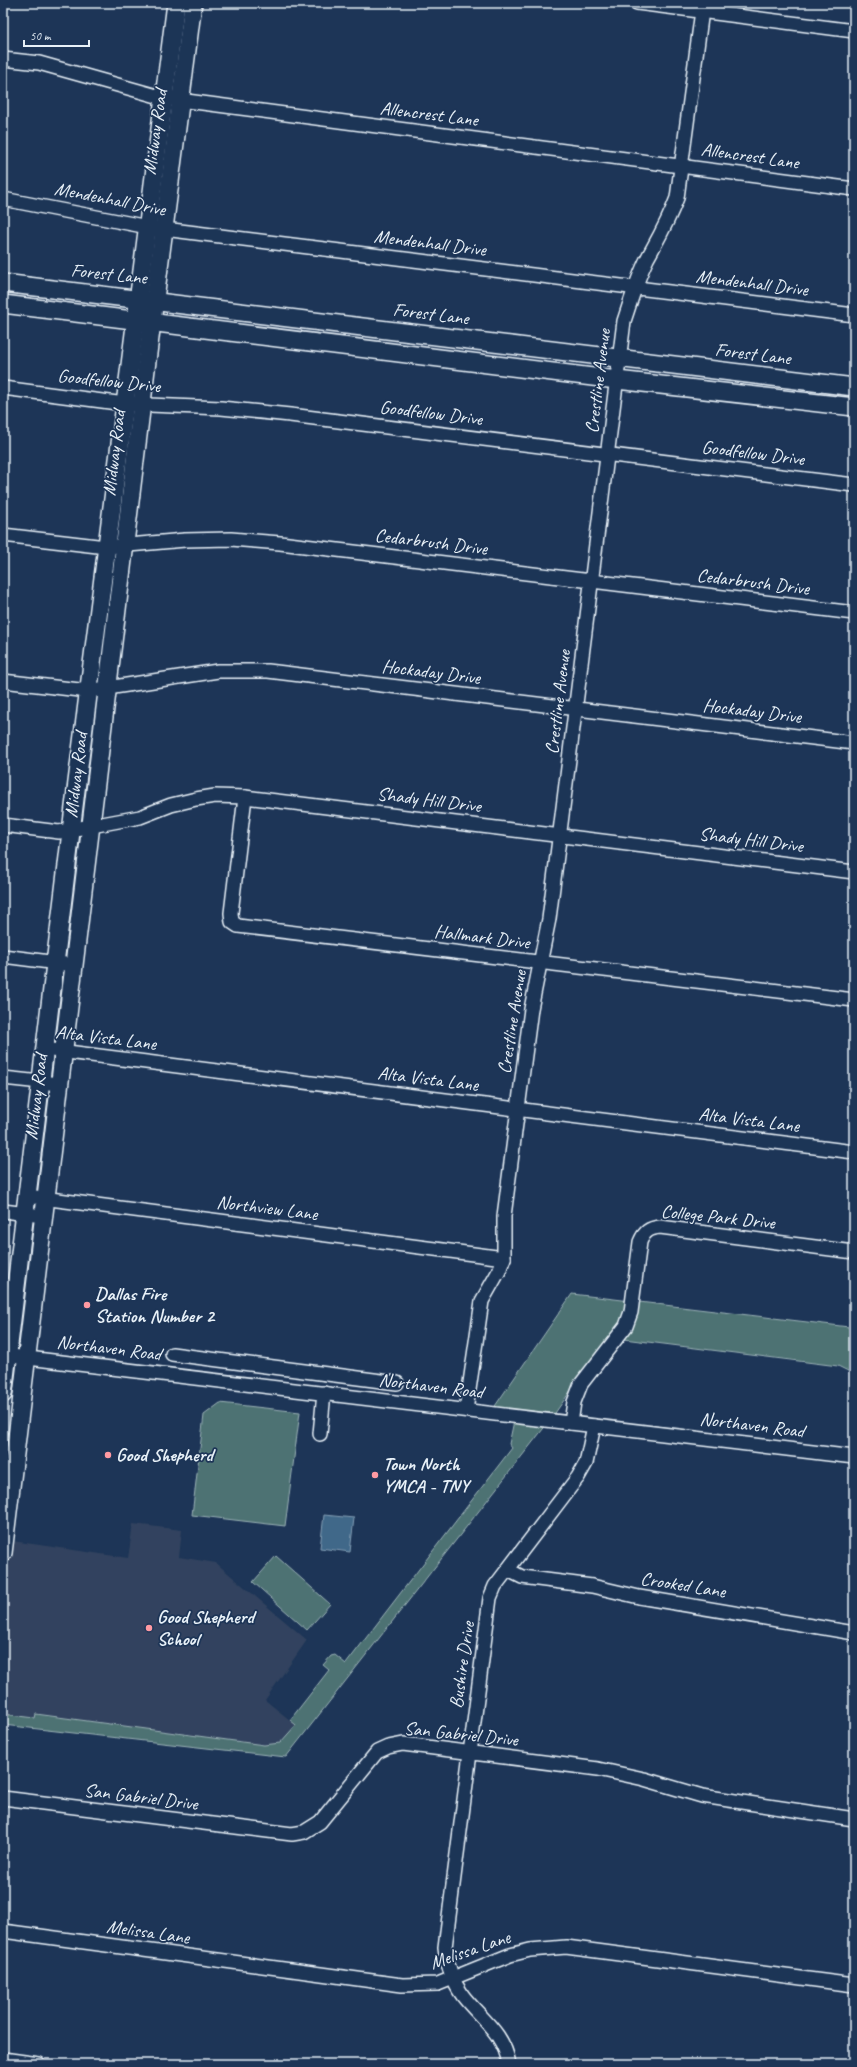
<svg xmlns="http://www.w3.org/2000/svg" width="857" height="2067" viewBox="0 0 857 2067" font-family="Caveat,sans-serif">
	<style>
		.built { fill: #32435e }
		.green { fill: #4e7273; stroke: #9bb2b6 }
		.water { fill: #416889; stroke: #849fb5 }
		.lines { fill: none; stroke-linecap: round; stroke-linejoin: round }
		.minor-casing { stroke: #e8f1f8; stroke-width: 16 }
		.major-casing { stroke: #e8f1f8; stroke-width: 20 }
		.minor { stroke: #1d3557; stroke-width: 13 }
		.major { stroke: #1d3557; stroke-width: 17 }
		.poi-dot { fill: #ff9aa2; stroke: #1d3557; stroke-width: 1.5 }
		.labels { text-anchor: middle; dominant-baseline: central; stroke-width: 3.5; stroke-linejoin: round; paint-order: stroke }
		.street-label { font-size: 19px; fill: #e8f1f8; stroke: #1d3557 }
		.poi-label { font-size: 19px; font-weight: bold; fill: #e8f1f8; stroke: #1d3557; text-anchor: start }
	</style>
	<rect width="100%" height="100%" fill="#1d3557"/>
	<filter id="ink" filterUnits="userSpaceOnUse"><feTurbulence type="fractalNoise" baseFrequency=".025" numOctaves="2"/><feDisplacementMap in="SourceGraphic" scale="8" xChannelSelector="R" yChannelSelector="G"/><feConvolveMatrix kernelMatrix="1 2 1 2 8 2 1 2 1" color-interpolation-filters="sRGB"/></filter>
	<g filter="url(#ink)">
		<path class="built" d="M133,1524L182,1530L179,1557L216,1563L307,1640L265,1700L296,1725L280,1743L264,1745L37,1714L36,1718L3,1714V1617L12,1541L128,1558Z"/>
		<g class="green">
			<path d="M572,1294L849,1327L854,1324V1374L838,1366L608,1337L553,1416L493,1409Z"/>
			<path d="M220,1403L300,1412L285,1526L192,1515L204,1415Z"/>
			<path d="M514,1421L547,1424L286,1757L3,1725V1714L35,1718L36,1714L264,1745L280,1743L296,1725L290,1720L329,1670L323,1665L331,1656L335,1655L346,1664L512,1448L509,1444Z"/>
			<path d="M276,1556L330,1604L307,1630L253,1582Z"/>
		</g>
		<path class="water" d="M324,1515L354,1518L350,1552L320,1548Z"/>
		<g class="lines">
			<g class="minor-casing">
				<g id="minor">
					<path d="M637,3L854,31"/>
					<path d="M3,59L39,63L164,98L854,189"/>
					<path d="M3,199L148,227L854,315"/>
					<path d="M3,388L125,404L221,408L290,415L854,485"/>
					<path d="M3,535L106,547L185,540L231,539L280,543L854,613"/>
					<path d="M3,681L88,691L218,671H268L854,743"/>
					<path d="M245,797L231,913L232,922L238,926L854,1000"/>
					<path d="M3,825L59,832L140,817L171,805L196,799L215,796L245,797L854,872"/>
					<path d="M3,956L73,965"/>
					<path d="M44,1049L854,1152"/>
					<path d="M3,1078L59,1084"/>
					<path d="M27,1196L504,1258"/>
					<path d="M3,1211L43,1216"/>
					<path d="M172,1354L397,1383"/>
					<path d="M3,1355L854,1457"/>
					<path d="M466,1410L482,1301L499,1271L504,1258V1216L531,1009L549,919L624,321C631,300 637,279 647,259C659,237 668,222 677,198L703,3"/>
					<path d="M571,1423L574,1402L581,1384L626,1326L631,1312L640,1242C644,1232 649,1228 660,1227L854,1252"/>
					<path d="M320,1434L324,1393"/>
					<path d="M508,1570L522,1577L592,1586L639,1597L854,1633"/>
					<path d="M3,1798L292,1834L304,1832L320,1822L377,1752L388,1747L403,1744L598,1769L644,1779L702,1796L854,1819"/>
					<path d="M3,1931L402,1985L438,1984L510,1955L530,1950L566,1947L854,1985"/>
					<path d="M3,2059L39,2064"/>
					<path d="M509,2064C504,2033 481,2019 463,1996C452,1981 447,1965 445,1947L490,1598L495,1586L578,1477L586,1463L594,1426"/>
				</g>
			</g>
			<g class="major-casing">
				<g id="major">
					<path d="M3,283L854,387"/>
					<path d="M3,304L617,380L854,407"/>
					<path d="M3,1394L77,782L176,3"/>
					<path d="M3,1553L147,361L193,3"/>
				</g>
			</g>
			<use href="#minor" class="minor"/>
			<use href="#major" class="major"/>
		</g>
	</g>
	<g class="poi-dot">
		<circle cx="87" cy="1305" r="4"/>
		<circle cx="108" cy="1455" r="4"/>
		<circle cx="375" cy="1475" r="4"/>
		<circle cx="149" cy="1628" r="4"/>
	</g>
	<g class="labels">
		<g class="street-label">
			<text transform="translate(429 114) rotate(7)">Allencrest Lane</text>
			<text transform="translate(155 132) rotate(-82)">Midway Road</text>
			<text transform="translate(750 156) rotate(8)">Allencrest Lane</text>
			<text transform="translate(110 199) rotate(11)">Mendenhall Drive</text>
			<text transform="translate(430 243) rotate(7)">Mendenhall Drive</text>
			<text transform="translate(109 274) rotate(6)">Forest Lane</text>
			<text transform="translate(752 283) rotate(7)">Mendenhall Drive</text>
			<text transform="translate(431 314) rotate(7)">Forest Lane</text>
			<text transform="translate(753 354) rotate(7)">Forest Lane</text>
			<text transform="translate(109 381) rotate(6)">Goodfellow Drive</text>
			<text transform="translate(598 381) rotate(-83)">Crestline Avenue</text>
			<text transform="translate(431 413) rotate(7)">Goodfellow Drive</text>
			<text transform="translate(114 453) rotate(-83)">Midway Road</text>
			<text transform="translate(753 453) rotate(7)">Goodfellow Drive</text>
			<text transform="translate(431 542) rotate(7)">Cedarbrush Drive</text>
			<text transform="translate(753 582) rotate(7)">Cedarbrush Drive</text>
			<text transform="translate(431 672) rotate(7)">Hockaday Drive</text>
			<text transform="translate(558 702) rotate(-83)">Crestline Avenue</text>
			<text transform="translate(752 711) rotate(7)">Hockaday Drive</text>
			<text transform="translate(76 775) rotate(-83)">Midway Road</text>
			<text transform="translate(429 800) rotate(7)">Shady Hill Drive</text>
			<text transform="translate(751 840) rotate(7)">Shady Hill Drive</text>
			<text transform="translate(482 937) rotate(7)">Hallmark Drive</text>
			<text transform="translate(512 1022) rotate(-81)">Crestline Avenue</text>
			<text transform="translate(106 1038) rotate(7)">Alta Vista Lane</text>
			<text transform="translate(428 1079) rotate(7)">Alta Vista Lane</text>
			<text transform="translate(36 1097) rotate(-83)">Midway Road</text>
			<text transform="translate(749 1120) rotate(7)">Alta Vista Lane</text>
			<text transform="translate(267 1208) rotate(7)">Northview Lane</text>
			<text transform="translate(718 1217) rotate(6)">College Park Drive</text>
			<text transform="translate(109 1348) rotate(7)">Northaven Road</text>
			<text transform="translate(431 1386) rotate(7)">Northaven Road</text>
			<text transform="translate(752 1425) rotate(7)">Northaven Road</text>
			<text transform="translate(683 1585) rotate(9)">Crooked Lane</text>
			<text transform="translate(462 1665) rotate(-82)">Bushire Drive</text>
			<text transform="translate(461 1734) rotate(6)">San Gabriel Drive</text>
			<text transform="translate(141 1797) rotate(7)">San Gabriel Drive</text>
			<text transform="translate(148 1932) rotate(8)">Melissa Lane</text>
			<text transform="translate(470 1950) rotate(-19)">Melissa Lane</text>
		</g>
		<g class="poi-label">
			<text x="95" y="1294">Dallas Fire<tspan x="95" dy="22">Station Number 2</tspan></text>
			<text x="116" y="1455">Good Shepherd</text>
			<text x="383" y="1464">Town North<tspan x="383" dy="22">YMCA - TNY</tspan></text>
			<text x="157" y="1617">Good Shepherd<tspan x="157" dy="22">School</tspan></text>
		</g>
	</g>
	<rect width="857" height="2067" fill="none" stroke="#1d3557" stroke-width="16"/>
	<rect x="8" y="8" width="841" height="2051" fill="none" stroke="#e8f1f8" stroke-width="1.5" filter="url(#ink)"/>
	<path d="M24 40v6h65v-6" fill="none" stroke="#e8f1f8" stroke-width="2"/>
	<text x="30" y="40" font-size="12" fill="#e8f1f8" stroke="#1d3557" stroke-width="3" paint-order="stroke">50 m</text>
</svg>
